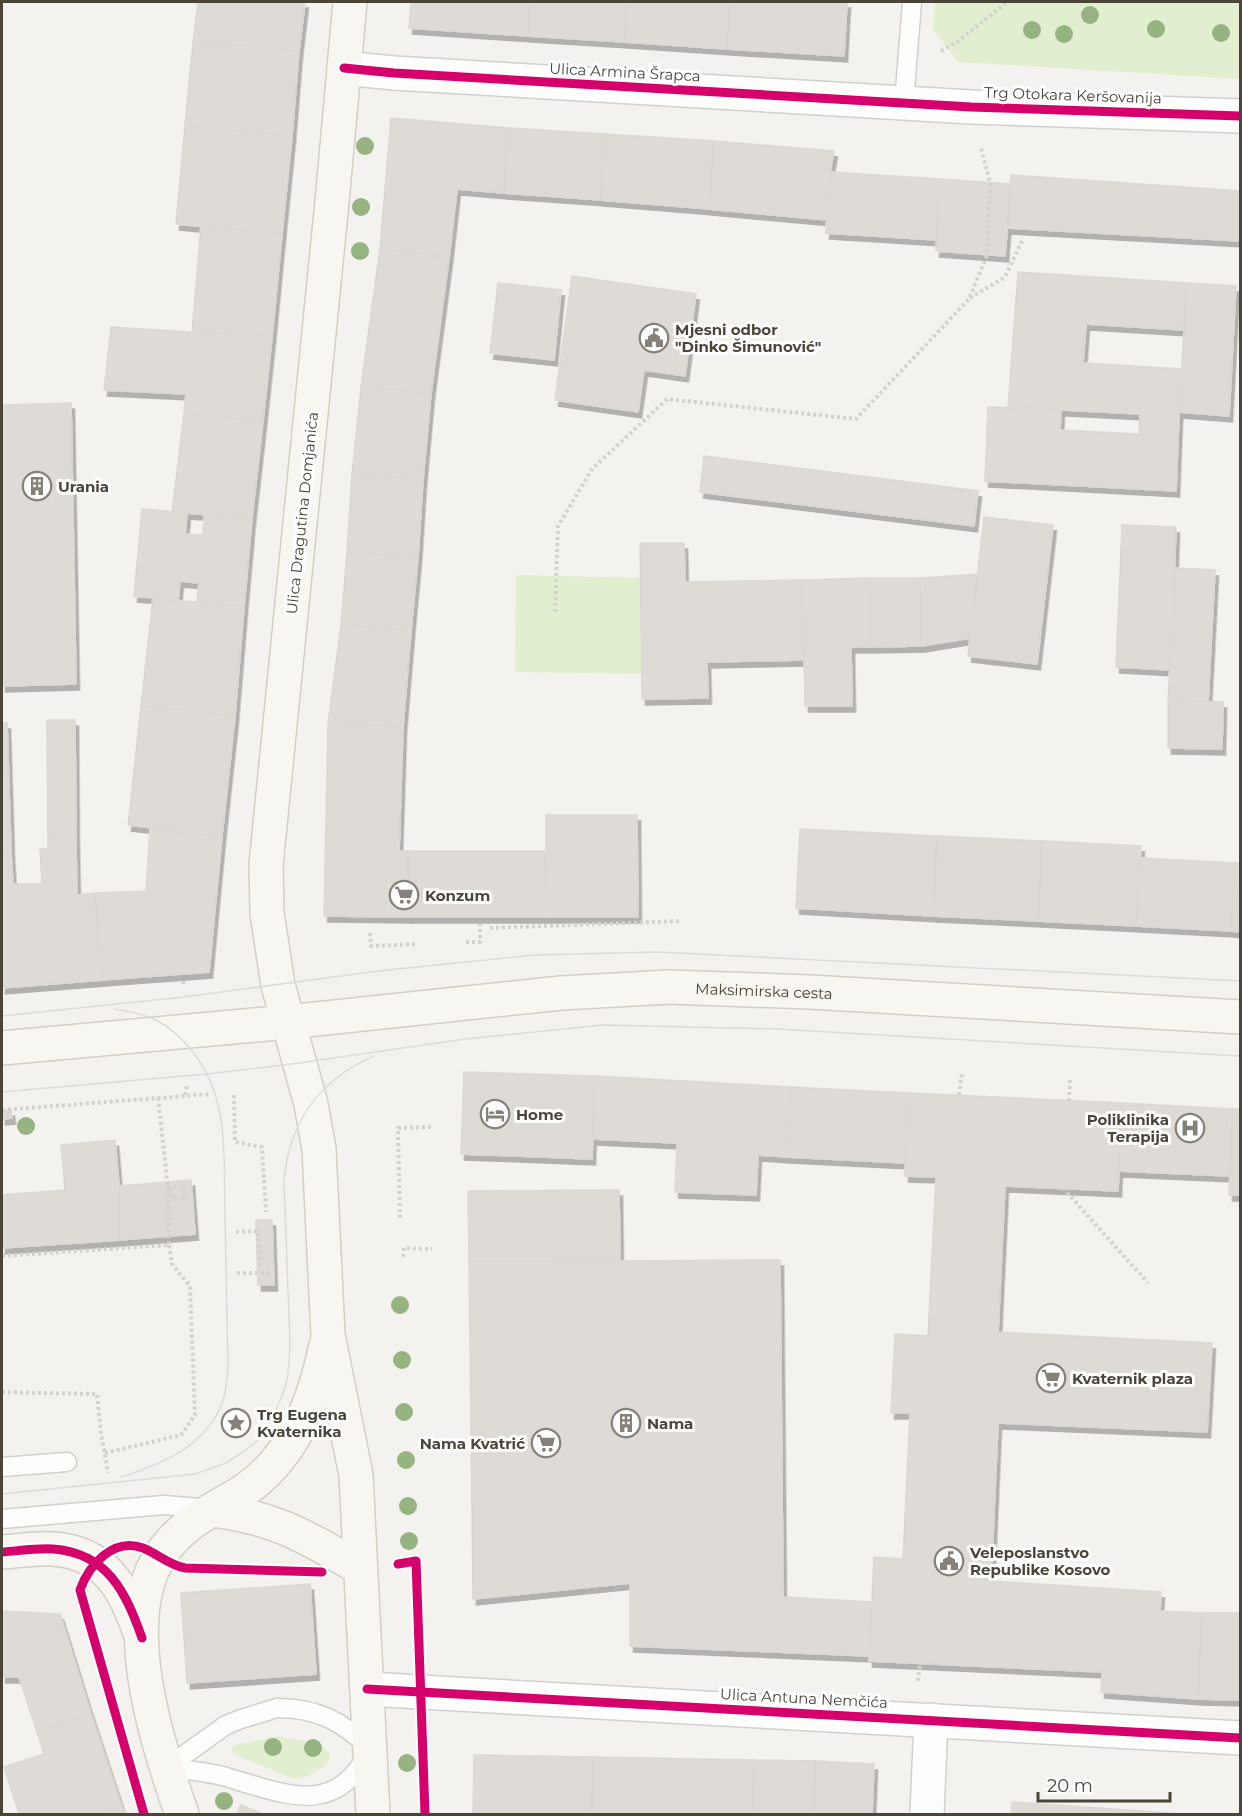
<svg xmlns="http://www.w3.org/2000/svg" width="1242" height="1816" viewBox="0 0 1242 1816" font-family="Montserrat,sans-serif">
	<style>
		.green { fill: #e1eecf }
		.building { fill: #dedbd6; stroke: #dcd9d4; stroke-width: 1.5; filter: url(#shadow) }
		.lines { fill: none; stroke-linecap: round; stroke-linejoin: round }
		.lane-casing { stroke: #d2d0cb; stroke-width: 21 }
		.street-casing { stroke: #d2d0cb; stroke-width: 36 }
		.secondary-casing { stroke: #d3cfc5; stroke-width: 36 }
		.path { stroke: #d3d2cc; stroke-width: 4; stroke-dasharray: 3 3; stroke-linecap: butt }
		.lane { stroke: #fdfdfc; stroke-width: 18 }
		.street { stroke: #fdfdfc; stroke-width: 33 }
		.secondary { stroke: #f7f6f1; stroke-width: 33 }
		.tram { stroke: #dbdbda; stroke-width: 1.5 }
		.cycleway-casing { stroke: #fff; stroke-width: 13 }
		.cycleway { stroke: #d6006c; stroke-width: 9 }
		.tree { fill: #96b382 }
		.labels { text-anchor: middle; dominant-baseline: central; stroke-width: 6; stroke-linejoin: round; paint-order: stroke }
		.street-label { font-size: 15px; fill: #4b4439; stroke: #fff }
		.poi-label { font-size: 15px; font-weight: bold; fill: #4b4439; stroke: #fff; text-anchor: start }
	</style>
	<defs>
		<filter id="shadow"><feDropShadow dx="3.5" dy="6" stdDeviation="0" flood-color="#0004"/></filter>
	</defs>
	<rect width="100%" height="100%" fill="#f4f2ee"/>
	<g class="green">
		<path d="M935,2H1240V79L958,62L933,29Z"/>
		<path d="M516,575L640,578L641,674L515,672Z"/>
		<path d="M277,1736L318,1744L329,1752L330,1759L325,1766L306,1777L295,1779L233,1754L231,1749L236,1745Z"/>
	</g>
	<g class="building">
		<path d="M198,2H305L299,51L193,42Z"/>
		<path d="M411,2H530L528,36L409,28Z"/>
		<path d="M530,2H627L625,42L528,36Z"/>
		<path d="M627,2H730L727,49L625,42Z"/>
		<path d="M730,2H847L844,56L727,49Z"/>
		<path d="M193,42L299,51L292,136L185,125Z"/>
		<path d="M391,118L509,128L504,193L457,189L449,258L380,248Z"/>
		<path d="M185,125L292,136L282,234L176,224Z"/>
		<path d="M509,128L605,134L601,200L504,193Z"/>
		<path d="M605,134L714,141L709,209L601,200Z"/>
		<path d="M714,141L834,151L830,172L827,220L709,209Z"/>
		<path d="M830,172L940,179L937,240L826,233Z"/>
		<path d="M1011,175L1240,191V241L1007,228Z"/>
		<path d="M940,179L1011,184L1005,256L936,251Z"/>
		<path d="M201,226L282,234L272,337L192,332Z"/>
		<path d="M380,248L449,258L431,393L361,387Z"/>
		<path d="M1018,272L1187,283L1184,330L1086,324L1083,363L1182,369L1179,416L1008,407Z"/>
		<path d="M572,276L696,294L685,376L644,370L638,412L555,400Z"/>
		<path d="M498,283L561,290L554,360L490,353Z"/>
		<path d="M1187,283L1236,286L1229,416L1179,412Z"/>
		<path d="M111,327L272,337L263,421L184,413L186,394L104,390Z"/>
		<path d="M361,387L431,393L423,480L352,474Z"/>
		<path d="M71,403L76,684L2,686V405Z"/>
		<path d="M988,407L1061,410L1060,430L1139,434L1140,415L1179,416L1176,491L985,481Z"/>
		<path d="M184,413L263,421L252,518L172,512Z"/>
		<path d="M704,456L978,491L974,526L700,492Z"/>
		<path d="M352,474L423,480L418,557L347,552Z"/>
		<path d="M142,509L187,513L185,534L203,535L204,514L252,518L244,607L197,603L199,583L180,581L178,600L134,596Z"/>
		<path d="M984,517L1053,525L1037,664L968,656Z"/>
		<path d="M1122,525L1176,527L1171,670L1116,667Z"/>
		<path d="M640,543H684L685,582L803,580V660L707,662L708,698L642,699Z"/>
		<path d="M347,552L418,557L411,631L341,624Z"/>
		<path d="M1176,568L1215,570L1208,702L1168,701Z"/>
		<path d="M977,574L970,638L921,646L920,578Z"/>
		<path d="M869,578H920L921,646L870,647Z"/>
		<path d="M869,578L870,647H851L852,706H805L803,580Z"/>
		<path d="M153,598L244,607L235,716L141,706Z"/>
		<path d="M341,624L411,631L403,727L328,724Z"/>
		<path d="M1168,701L1223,702L1222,749L1168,748Z"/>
		<path d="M141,706L235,716L222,836L128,825Z"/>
		<path d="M47,720H75L76,848H48Z"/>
		<path d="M2,723H7L11,853H2Z"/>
		<path d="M328,724L403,727L399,851H408V917L324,916Z"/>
		<path d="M546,815H637L638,917H546Z"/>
		<path d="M150,829L222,836L209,972L102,980L95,893L146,891Z"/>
		<path d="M800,829L937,836L933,916L796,908Z"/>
		<path d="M937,836L1042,841L1038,921L933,916Z"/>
		<path d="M1042,841L1141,846L1137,926L1038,921Z"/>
		<path d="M76,848L77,895L95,893L102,980L2,988V853H11L13,884H42L40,849Z"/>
		<path d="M408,851H545L546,917H408Z"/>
		<path d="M1140,858L1235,863L1231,931L1137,926Z"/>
		<path d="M1235,863H1240V932L1231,931Z"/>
		<path d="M464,1072L595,1076L592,1159L461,1154Z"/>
		<path d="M595,1076L790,1087L787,1157L758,1155L756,1195L675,1192L677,1143L593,1139Z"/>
		<path d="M790,1087L909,1093L906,1163L787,1157Z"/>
		<path d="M909,1093L1122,1103L1118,1191L1005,1186L998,1332L1212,1343L1207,1432L998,1423L991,1581L1161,1592L1160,1611L1202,1613L1198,1699L1101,1692L1102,1672L869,1661L874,1557L903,1559L910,1413H891L895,1334L928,1336L936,1177L905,1176Z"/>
		<path d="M1122,1103L1233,1109L1229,1176L1119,1171Z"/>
		<path d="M1233,1109H1240V1195H1229Z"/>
		<path d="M11,1110L12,1118L2,1119V1111Z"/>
		<path d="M115,1140L119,1186L120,1240L2,1248V1195L65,1190L61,1145Z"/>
		<path d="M191,1180L195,1234L120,1240L119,1186Z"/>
		<path d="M619,1190L620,1261L469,1262L468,1191Z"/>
		<path d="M256,1220H272L274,1285H258Z"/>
		<path d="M780,1260L783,1597L871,1602L869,1656L630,1646V1583L473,1599L469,1262Z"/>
		<path d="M310,1584L316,1674L187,1683L181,1593Z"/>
		<path d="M2,1611L60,1614L91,1714L37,1732L19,1677H2Z"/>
		<path d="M1202,1613H1240V1700L1198,1699Z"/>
		<path d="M91,1714L122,1808L101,1814H19L4,1767L44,1754L37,1732Z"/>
		<path d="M474,1755L593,1757L592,1814H473Z"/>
		<path d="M593,1757L754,1760L753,1814H592Z"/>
		<path d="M754,1760L815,1761L814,1814H753Z"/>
		<path d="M815,1761L874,1764L872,1814H814Z"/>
		<path d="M1012,1802L1185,1814H1011Z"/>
		<path d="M241,1805L263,1814H237Z"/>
		<path d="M122,1808L125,1814H101Z"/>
	</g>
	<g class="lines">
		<g class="lane-casing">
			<g id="lane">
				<path d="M904,103L912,2"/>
				<path d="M2,1467L67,1462"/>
				<path d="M2,1519L164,1505L211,1509"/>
				<path d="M277,1708C318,1708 343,1722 371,1749C335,1816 293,1797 226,1777C206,1771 186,1770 166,1768L226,1725L241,1719Z"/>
			</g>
		</g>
		<g class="street-casing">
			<g id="street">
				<path d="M344,68L394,73L971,107L1240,116"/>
				<path d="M367,1689L1240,1738"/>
				<path d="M927,1814L931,1720"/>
			</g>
		</g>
		<g class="secondary-casing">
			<g id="secondary">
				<path d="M350,2L332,202L266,865L267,913L278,985L311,1104L319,1149L328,1335L356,1475L373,1814"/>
				<path id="s1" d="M2,1048L288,1022L561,993L669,987L810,992L1240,1017"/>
				<path d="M212,1510C275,1517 308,1538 360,1568"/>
				<path d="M2,1552C18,1551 36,1548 53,1549C105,1552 125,1589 140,1633"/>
				<path d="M182,1814C157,1744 112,1607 169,1544C188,1521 214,1509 239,1494C292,1461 314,1403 326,1345"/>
			</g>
		</g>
		<g class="path">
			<path d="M941,51L957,42L1007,2"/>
			<path d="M970,298L1005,277L1022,241"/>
			<path d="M555,612L558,526L592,469L667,399L856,419L969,299L987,255L990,182L981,148"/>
			<path d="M490,928L681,921"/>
			<path d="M370,933L371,946L417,944"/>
			<path d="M466,942H480V924"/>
			<path d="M183,984L184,978"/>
			<path d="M185,1095L187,1085"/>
			<path d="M234,1095L235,1142L262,1147L266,1212"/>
			<path d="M959,1095L962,1073"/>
			<path d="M1069,1101L1070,1078"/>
			<path d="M2,1110L211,1094"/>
			<path d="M168,1188L183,1185L185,1198H172L171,1190"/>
			<path d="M1063,1188L1148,1283"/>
			<path d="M400,1218L398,1128L433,1127"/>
			<path d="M236,1232L258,1231L260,1265"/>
			<path d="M2,1256L169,1245L168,1188L158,1097"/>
			<path d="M403,1257L404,1248L432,1249"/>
			<path d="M237,1273H270"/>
			<path d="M2,1392L97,1394L101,1433L108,1473"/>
			<path d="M105,1453L181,1435L195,1415L190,1286L172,1264L169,1245"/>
			<path d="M918,1681L920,1664"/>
		</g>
		<use href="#lane" class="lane"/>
		<use href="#street" class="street"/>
		<use href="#secondary" class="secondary"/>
		<g class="tram">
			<path d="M114,1009C149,1014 169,1022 192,1051C231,1099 223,1158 225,1217C226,1267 227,1318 228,1368C227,1378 226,1391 223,1401C207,1445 163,1464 121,1477"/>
			<path d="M2,1016L184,997L378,971L534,955L658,952L1240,981"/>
			<path d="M2,1092L207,1074L299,1063L466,1039L603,1025L777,1029L1240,1056"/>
			<path d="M2,1494L195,1474L226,1463L246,1450L260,1438L268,1427L282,1396L287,1381L289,1363L290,1343L284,1183C288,1123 319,1080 374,1056"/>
		</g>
		<g class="cycleway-casing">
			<g id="cycleway">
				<path d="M344,68L394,73L971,107L1240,116"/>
				<path d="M2,1552C18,1551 36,1548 53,1549C108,1553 126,1593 142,1638"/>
				<path d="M398,1564L416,1561L425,1814"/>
				<path d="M367,1689L1240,1738"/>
				<path d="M144,1814L80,1590C89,1565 113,1537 143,1548C158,1554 169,1565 185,1568L322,1572"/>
			</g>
		</g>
		<use href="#cycleway" class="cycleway"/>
	</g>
	<g class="tree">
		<circle cx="1090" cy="15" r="9"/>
		<circle cx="1156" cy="29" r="9"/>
		<circle cx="1032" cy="30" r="9"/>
		<circle cx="1221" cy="33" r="9"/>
		<circle cx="1064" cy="34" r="9"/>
		<circle cx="365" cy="146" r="9"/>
		<circle cx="361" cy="207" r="9"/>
		<circle cx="360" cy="251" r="9"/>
		<circle cx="26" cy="1126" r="9"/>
		<circle cx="400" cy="1305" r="9"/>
		<circle cx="402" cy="1360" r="9"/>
		<circle cx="404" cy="1412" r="9"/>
		<circle cx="406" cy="1460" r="9"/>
		<circle cx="408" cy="1506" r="9"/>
		<circle cx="409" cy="1541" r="9"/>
		<circle cx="273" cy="1747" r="9"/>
		<circle cx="313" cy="1748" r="9"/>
		<circle cx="407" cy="1763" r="9"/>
		<circle cx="224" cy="1801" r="9"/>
	</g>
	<defs>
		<g id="civic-ring" transform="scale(1.5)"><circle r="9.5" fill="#fff" stroke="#868178" stroke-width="1.5"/><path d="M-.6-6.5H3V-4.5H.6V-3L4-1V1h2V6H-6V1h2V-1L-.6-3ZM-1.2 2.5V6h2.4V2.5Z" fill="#868178"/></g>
		<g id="building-ring" transform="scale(1.5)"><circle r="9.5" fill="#fff" stroke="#868178" stroke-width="1.5"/><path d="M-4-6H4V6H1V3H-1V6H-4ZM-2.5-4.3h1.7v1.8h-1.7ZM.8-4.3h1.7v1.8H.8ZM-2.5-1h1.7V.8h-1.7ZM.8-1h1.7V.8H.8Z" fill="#868178"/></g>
		<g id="supermarket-ring" transform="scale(1.5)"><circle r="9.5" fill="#fff" stroke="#868178" stroke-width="1.5"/><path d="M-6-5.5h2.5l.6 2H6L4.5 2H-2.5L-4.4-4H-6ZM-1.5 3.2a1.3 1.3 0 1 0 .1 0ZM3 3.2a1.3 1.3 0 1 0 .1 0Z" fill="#868178"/></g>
		<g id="hotel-ring" transform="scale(1.5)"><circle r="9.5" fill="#fff" stroke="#868178" stroke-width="1.5"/><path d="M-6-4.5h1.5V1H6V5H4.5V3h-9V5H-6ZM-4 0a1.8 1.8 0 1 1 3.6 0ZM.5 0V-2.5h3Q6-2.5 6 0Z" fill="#868178"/></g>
		<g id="hospital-ring" transform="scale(1.5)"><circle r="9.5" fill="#fff" stroke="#868178" stroke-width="1.5"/><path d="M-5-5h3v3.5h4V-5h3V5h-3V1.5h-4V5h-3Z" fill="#868178"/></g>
		<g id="sight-ring" transform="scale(1.5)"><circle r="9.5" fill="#fff" stroke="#868178" stroke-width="1.5"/><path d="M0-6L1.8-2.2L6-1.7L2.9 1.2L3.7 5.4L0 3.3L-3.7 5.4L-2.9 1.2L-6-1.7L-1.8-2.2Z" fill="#868178"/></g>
	</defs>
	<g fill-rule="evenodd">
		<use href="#civic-ring" x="654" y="338"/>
		<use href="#building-ring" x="37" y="486"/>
		<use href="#supermarket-ring" x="404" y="895"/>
		<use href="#hotel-ring" x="495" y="1114"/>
		<use href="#hospital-ring" x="1190" y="1128"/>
		<use href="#supermarket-ring" x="1051" y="1378"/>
		<use href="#sight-ring" x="236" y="1423"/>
		<use href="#building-ring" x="626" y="1423"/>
		<use href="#supermarket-ring" x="546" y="1443"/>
		<use href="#civic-ring" x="949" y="1561"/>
	</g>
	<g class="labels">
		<g class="street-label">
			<text transform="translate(625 72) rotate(3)">Ulica Armina Šrapca</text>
			<text transform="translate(1073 95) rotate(2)">Trg Otokara Keršovanija</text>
			<text transform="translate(302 513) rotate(-84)">Ulica Dragutina Domjanića</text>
			<text stroke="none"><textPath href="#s1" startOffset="765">Maksimirska cesta</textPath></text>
			<text transform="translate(804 1698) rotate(3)">Ulica Antuna Nemčića</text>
		</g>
		<g class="poi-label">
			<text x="675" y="329">Mjesni odbor<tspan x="675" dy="17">"Dinko Šimunović"</tspan></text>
			<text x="58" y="486">Urania</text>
			<text x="425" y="895">Konzum</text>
			<text x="516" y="1114">Home</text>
			<text x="1169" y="1119" text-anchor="end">Poliklinika<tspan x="1169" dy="17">Terapija</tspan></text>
			<text x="1072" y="1378">Kvaternik plaza</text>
			<text x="257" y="1414">Trg Eugena<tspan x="257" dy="17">Kvaternika</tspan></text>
			<text x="647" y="1423">Nama</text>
			<text x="525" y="1443" text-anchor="end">Nama Kvatrić</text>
			<text x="970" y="1552">Veleposlanstvo<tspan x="970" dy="17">Republike Kosovo</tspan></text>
		</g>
	</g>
	<rect width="1242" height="1816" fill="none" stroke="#4b4439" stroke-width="6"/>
	<path d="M1038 1792v9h132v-9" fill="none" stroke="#4b4439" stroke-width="3"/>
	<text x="1047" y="1792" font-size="18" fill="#4b4439" stroke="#ffffff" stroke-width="4.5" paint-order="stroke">20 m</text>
</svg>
